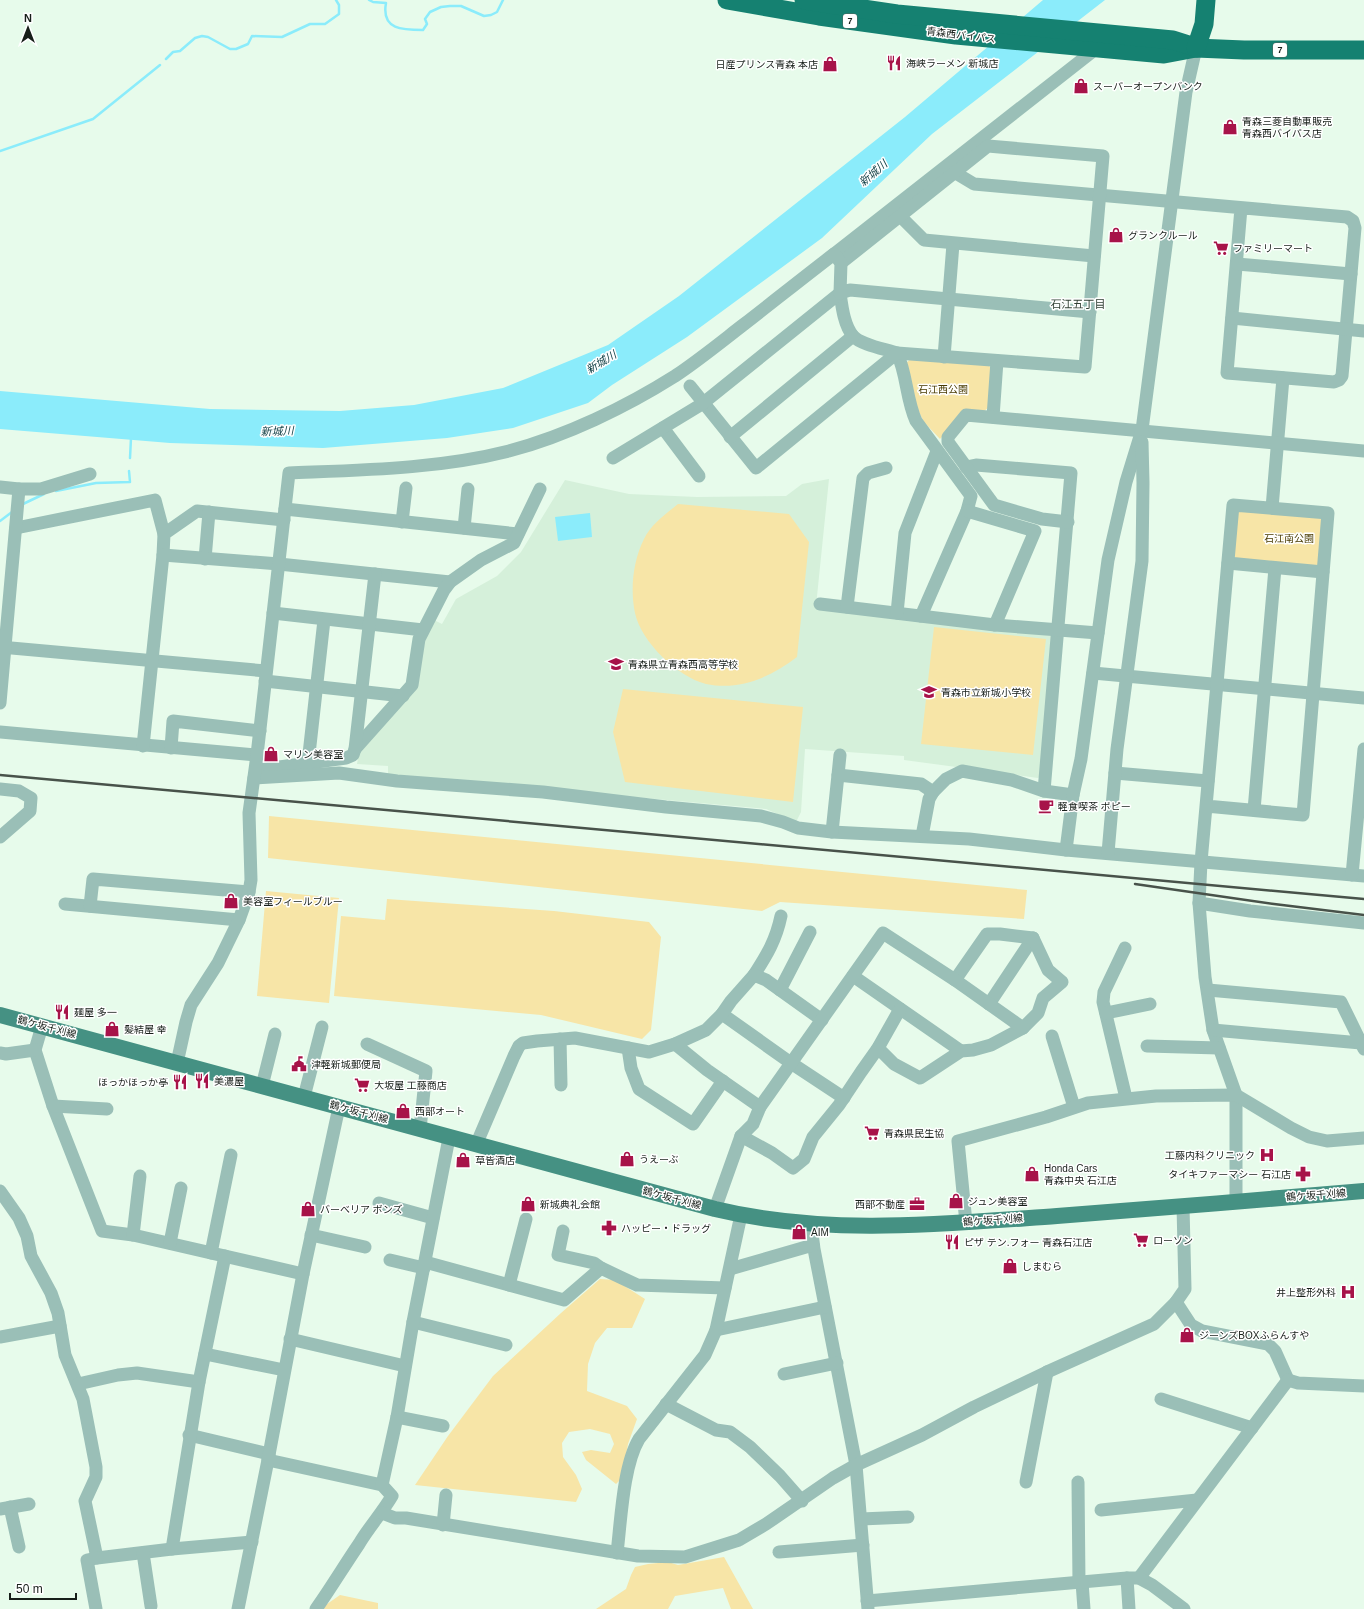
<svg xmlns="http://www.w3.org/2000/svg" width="1364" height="1609" viewBox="0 0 1364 1609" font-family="Helvetica,'Noto Sans JP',sans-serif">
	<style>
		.built { fill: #d5f0da }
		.green { fill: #f7e5a7 }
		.water { fill: #8becfb }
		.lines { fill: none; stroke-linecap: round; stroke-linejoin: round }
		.stream { stroke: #8becfb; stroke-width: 2.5 }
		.minor { stroke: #9abfb7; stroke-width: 13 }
		.major { stroke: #459183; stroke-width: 16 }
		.highway { stroke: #158171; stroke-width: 19 }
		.rail { stroke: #48524a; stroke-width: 2.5 }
		.labels { text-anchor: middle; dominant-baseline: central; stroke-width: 3; stroke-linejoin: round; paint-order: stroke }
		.shield { fill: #fff; stroke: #5d625e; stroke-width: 1 }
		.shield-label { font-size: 9px; font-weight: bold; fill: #171e19 }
		.street-label { font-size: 10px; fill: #171e19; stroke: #fff }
		.poi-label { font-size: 10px; fill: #171e19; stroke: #fff; text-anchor: start }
		.park-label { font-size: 10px; fill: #483a00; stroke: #fff }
		.water-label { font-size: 11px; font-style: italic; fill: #103e44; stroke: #fff }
		.neighbourhood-label { font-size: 11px; fill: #314034; stroke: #fff }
	</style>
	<rect width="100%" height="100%" fill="#e7fbeb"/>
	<path class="built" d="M829,479L816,606L1053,636L1041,776L1038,778L904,760V756L805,749L801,812L796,822L766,809L388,775V766L357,764L359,752L416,688L425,641L434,620L442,624L456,599L497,576L521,552L565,480L629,494L697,497L786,496L802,484Z"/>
	<g class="green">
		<path d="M913,357L988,364L992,370L989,407L983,412L965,410L940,439L924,422L918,410L906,363Z"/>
		<path d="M678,504L789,514L809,542L797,657C771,677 740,691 706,684C678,677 641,642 635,613C630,589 633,561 644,539C651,524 666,514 678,504Z"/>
		<path d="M1243,509L1320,515L1325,520L1321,561L1317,566L1237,559L1232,554L1236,514Z"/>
		<path d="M934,627L1046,639L1033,755L921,744Z"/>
		<path d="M623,689L803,707L793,802L625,782L613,732Z"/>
		<path d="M269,816L1027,890L1024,919L780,902L762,911L268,858Z"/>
		<path d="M266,891L339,898L329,1003L257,996Z"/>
		<path d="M387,899L554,911L649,922L661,937L651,1030L642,1039L541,1015L334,996L341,916L385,920Z"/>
		<path d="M600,1279L615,1280L645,1299L632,1328H607L595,1343L588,1364L587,1391L627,1406L637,1419L628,1444L622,1478L616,1484L586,1460L582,1452L591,1450L610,1453L614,1444L610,1434L590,1429L569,1432L562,1443L563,1457L576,1475L582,1489L576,1502L415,1485L448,1436L493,1376L561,1313Z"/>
		<path d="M724,1557L753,1609H731L723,1588L675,1596L668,1609H596L626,1589L631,1575L635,1567L648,1564L668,1562L678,1565Z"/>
		<path d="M340,1595L378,1603V1609H320Z"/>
	</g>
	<g class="water">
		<path d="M1043,0H1105L932,134L822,238L687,337L612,385L588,403L513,428L447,438L323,448L170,443L0,429V391L210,409L340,411L414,405L503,388L608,345L679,296L905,117Z"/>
		<path d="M590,513L592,537L558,541L555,517Z"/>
	</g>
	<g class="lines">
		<g class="stream">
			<path d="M369,0L373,2L386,3C381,30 403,30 423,30L427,24L425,19L430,12L441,7L450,6H461L484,16L491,15L497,12L503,0"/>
			<path d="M166,59L173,52L180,51L195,38L202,36L208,37L230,49H236L248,44L252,36L282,37L310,24H325L339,14V5L336,0"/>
			<path d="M0,151L93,119L160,65"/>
			<path d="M130,458L131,438"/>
			<path d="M56,491L96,483L130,482L129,471"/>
			<path d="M23,504L44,494"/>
			<path d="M0,521L12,512"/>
		</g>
		<g class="minor">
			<path d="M954,172L974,184L1347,217L1353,221L1355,228L1342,376L1339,380L1334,382L1227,373L1241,208"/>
			<path d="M900,216L924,240L1094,256"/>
			<path d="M834,254L1097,48"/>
			<path d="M1237,264L1351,274"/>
			<path d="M840,293C842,307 844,325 853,336C861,345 885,349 897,353C907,374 906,399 916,421L971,496L967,511L921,616"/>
			<path d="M1232,318L1364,331"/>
			<path d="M944,357L953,244"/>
			<path d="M690,386L756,468L897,353L1085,367L1103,156L988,146L841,263"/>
			<path d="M993,417L997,361"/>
			<path d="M663,428L699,476"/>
			<path d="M730,437L853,336"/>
			<path d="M613,458L702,404L840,293"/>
			<path d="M966,467L976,465L1071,473L1044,791"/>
			<path d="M0,487L19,489H41L90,474"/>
			<path d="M1272,508L1283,378"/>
			<path d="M285,509L518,534"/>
			<path d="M967,511L1035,531L995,625"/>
			<path d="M402,522L406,488"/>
			<path d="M1068,522L1042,519L994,505L948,442V437L966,415L1364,451"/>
			<path d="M16,528L155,500L164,534"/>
			<path d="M464,528L468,489"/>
			<path d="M163,555L164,534L197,511L284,520"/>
			<path d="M205,559L209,512"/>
			<path d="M1228,563L1323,572"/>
			<path d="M820,604L995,625L1098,633"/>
			<path d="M847,607L863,478L868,473L886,468"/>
			<path d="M273,613L423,630"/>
			<path d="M897,613L905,533L937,451"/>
			<path d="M0,647L266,671"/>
			<path d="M1093,673L1364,698"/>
			<path d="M265,681L403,696"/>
			<path d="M0,703L19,489"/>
			<path d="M0,732L257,755"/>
			<path d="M143,746L163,555L279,564L450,582"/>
			<path d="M171,748L173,721L260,731"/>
			<path d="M355,749L412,685L419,639L444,590L450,582L481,560L514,543L540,489"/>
			<path d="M308,763L324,620"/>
			<path d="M257,770L346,758L353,755L355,749L375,574"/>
			<path d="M1115,773L1208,781"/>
			<path d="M838,775L840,755"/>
			<path d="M254,778L339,773L397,781L543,792L666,807L761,816L783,822L798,828L832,832L969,839L1066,850L1364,876"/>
			<path d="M0,789L19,791L31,798L30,811L0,837"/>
			<path d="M1206,806L1303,815L1328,513L1233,505L1201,862L1199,903L1205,977L1213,1030L1236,1095V1201"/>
			<path d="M1254,810L1275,568"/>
			<path d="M832,832L838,775L921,784L933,792L946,779L962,771L1012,780L1044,791L1073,795"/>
			<path d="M922,836L929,799L933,792"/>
			<path d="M1066,850L1073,795L1081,759L1108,560L1126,482L1142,430L1186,92L1196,48"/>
			<path d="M1108,853L1117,749L1142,561L1143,483L1142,442"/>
			<path d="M1352,875L1364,749"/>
			<path d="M1199,903L1250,911L1364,923"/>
			<path d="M65,904L239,920"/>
			<path d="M90,906L93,879L249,892"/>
			<path d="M1125,948L1104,992L1103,1002L1126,1098"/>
			<path d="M754,975C767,955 776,940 781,916"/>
			<path d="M853,976L961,1051"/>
			<path d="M780,990L810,932"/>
			<path d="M1208,990L1341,1002L1364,1049"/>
			<path d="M989,1004L1033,938"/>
			<path d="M1106,1013L1150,1004"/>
			<path d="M722,1014L791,1063L844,1098"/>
			<path d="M42,1026L35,1050L53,1106L102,1231L133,1235L303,1274"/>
			<path d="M1213,1030L1361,1043"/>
			<path d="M1052,1036L1074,1107"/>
			<path d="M560,1039L561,1085"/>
			<path d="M367,1044L426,1071L420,1129"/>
			<path d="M675,1044L707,1070L760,1107"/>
			<path d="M1147,1046L1219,1048"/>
			<path d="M628,1048L631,1068L639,1089L693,1124L723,1081"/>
			<path d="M878,1048L894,1064L920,1078L961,1051L973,1050L991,1045L1023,1028L1038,1013L1043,998L1062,982L1048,970L1033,938L1000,934H987L955,980"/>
			<path d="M0,1053L6,1054L35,1050"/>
			<path d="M177,1063L186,1022L191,1005L218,963L239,920L249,892L251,880L249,813L257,755L289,473C363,470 438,469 509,451C566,436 626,407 675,376C699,360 721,342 743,325C774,301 804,277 834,254L841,263L840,293L850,290L1090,312"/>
			<path d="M262,1086L275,1034"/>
			<path d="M304,1097L322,1027"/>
			<path d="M53,1106L107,1109"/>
			<path d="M741,1136L772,1153L793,1168L804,1159L813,1137L839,1105L861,1072L878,1048L900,1009"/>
			<path d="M476,1145L514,1056L519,1046L523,1043L537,1041L575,1038L649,1052L675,1044L706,1030L722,1014L731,1001L754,975L766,980L822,1020"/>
			<path d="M0,1191L19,1218L27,1236L31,1256L51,1293L58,1313L65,1355L83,1399L96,1467V1477L85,1501L97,1558L172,1549L252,1542"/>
			<path d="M379,1203L433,1218"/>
			<path d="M715,1209L741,1136L753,1124L760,1107L883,933L955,980L1023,1028"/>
			<path d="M966,1223L958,1141L1046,1117L1088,1103L1156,1096L1236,1095L1291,1128L1309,1137L1327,1141L1364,1138"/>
			<path d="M811,1225L814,1249L856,1465L868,1609"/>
			<path d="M563,1231L558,1255L594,1263L601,1268L637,1285L725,1288"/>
			<path d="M133,1235L140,1176"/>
			<path d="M311,1235L365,1247"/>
			<path d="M170,1243L181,1188"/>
			<path d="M211,1253L231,1155"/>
			<path d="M390,1260L424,1268"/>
			<path d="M425,1262L564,1300L601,1268"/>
			<path d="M730,1269L813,1245"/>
			<path d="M509,1285L526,1219"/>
			<path d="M1176,1302L1191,1325L1202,1331L1268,1344L1275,1351L1288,1380"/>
			<path d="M413,1322L506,1345"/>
			<path d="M716,1330L825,1307"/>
			<path d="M0,1337L60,1326"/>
			<path d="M290,1339L405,1366"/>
			<path d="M205,1354L284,1370"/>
			<path d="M784,1374L837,1363"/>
			<path d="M1288,1380L1298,1383L1364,1386"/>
			<path d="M78,1384L118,1375L137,1373L199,1382"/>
			<path d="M1161,1399L1252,1428"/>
			<path d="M666,1404L716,1430L730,1432L750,1447L780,1476L802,1501"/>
			<path d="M397,1417L443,1426"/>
			<path d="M189,1435L269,1454"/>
			<path d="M268,1460L382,1485L392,1496C382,1513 369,1527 359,1544C344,1566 331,1588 316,1609"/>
			<path d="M1026,1482L1047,1372"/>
			<path d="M1078,1482L1079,1583"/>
			<path d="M382,1485L397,1417L413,1322L449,1138"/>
			<path d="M10,1507L19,1547"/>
			<path d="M0,1509L29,1504"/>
			<path d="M1101,1510L1197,1500"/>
			<path d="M382,1513L395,1518H406L638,1556L685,1557L739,1540L766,1524L833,1478L856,1465L922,1435L974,1407L1047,1372L1154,1324L1176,1302L1185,1289L1183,1206"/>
			<path d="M861,1519L908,1517"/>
			<path d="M443,1525L446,1495"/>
			<path d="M172,1549L199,1382L225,1256"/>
			<path d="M779,1552L863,1545"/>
			<path d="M143,1553L151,1606"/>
			<path d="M617,1553C621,1520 623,1466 639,1439L705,1355L716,1330L741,1215"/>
			<path d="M1127,1578L1129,1609"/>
			<path d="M1139,1578L1288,1380"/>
			<path d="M1082,1582L1084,1609"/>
			<path d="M867,1601L1127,1578H1139L1152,1585L1184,1609"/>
			<path d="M96,1609L87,1560L97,1558"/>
			<path d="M238,1609L268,1460L303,1274L339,1107"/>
		</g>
		<path class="major" d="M0,1015L715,1209C827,1236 943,1224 1057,1216C1159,1208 1262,1200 1364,1191"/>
		<g class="highway">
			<path d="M727,0L819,16L956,35L1164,54L1196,48L1244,50H1364"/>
			<path d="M804,0L897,14L1173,40L1195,47"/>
			<path d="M1196,48L1204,24L1206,0"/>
		</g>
		<g class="rail">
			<path d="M0,775L1364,899"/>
			<path d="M1135,884L1274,904L1364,915"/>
		</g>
	</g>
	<defs>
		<g id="restaurant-bare" transform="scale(1.2)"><path d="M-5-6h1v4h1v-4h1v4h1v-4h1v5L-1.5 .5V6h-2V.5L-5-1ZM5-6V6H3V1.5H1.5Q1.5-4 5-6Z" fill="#a71349" stroke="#fff" stroke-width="2.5" paint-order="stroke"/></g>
		<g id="shop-bare" transform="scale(1.2)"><path d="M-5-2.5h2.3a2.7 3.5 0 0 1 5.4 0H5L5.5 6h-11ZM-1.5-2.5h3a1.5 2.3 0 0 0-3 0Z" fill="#a71349" stroke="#fff" stroke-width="2.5" paint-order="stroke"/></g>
		<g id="supermarket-bare" transform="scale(1.2)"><path d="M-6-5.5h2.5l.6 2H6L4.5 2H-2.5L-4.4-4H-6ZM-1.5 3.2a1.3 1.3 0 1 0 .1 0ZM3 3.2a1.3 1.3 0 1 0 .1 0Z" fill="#a71349" stroke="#fff" stroke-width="2.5" paint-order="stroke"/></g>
		<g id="school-bare" transform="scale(1.2)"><path d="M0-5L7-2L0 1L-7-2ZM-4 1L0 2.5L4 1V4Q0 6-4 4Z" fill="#a71349" stroke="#fff" stroke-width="2.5" paint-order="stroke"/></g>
		<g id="cafe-bare" transform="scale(1.2)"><path d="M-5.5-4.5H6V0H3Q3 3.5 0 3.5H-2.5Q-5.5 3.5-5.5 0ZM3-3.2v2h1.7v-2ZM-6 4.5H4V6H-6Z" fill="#a71349" stroke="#fff" stroke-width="2.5" paint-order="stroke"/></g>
		<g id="civic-bare" transform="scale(1.2)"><path d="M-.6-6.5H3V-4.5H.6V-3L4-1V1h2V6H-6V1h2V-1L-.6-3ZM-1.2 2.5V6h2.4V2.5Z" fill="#a71349" stroke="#fff" stroke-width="2.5" paint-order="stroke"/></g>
		<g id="hospital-bare" transform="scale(1.2)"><path d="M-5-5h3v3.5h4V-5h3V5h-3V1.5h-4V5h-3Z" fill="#a71349" stroke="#fff" stroke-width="2.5" paint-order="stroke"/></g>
		<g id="pharmacy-bare" transform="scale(1.2)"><path d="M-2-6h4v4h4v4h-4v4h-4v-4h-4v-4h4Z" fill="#a71349" stroke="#fff" stroke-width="2.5" paint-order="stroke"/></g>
		<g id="office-bare" transform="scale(1.2)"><path d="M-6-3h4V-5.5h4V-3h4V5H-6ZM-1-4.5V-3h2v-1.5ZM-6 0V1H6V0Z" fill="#a71349" stroke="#fff" stroke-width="2.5" paint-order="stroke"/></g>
	</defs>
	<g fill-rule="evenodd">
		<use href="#restaurant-bare" x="894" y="63"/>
		<use href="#shop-bare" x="830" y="64"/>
		<use href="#shop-bare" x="1081" y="86"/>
		<use href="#shop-bare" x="1230" y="127"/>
		<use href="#shop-bare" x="1116" y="235"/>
		<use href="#supermarket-bare" x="1221" y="248"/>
		<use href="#school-bare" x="616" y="664"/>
		<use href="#school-bare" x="929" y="692"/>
		<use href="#shop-bare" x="271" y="754"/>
		<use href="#cafe-bare" x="1046" y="806"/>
		<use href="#shop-bare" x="231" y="901"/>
		<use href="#restaurant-bare" x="62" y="1012"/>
		<use href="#shop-bare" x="112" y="1029"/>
		<use href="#civic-bare" x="299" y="1064"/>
		<use href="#restaurant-bare" x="202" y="1081"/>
		<use href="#restaurant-bare" x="180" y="1082"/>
		<use href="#supermarket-bare" x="362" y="1085"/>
		<use href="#shop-bare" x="403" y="1111"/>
		<use href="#supermarket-bare" x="872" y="1133"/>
		<use href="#hospital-bare" x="1267" y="1155"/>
		<use href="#shop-bare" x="627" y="1159"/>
		<use href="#shop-bare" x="463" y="1160"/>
		<use href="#shop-bare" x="1032" y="1174"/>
		<use href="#pharmacy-bare" x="1303" y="1174"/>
		<use href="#shop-bare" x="956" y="1201"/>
		<use href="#shop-bare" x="528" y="1204"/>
		<use href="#office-bare" x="917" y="1204"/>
		<use href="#shop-bare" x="308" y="1209"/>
		<use href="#pharmacy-bare" x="609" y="1228"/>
		<use href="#shop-bare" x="799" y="1232"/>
		<use href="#supermarket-bare" x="1141" y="1240"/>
		<use href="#restaurant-bare" x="952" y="1242"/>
		<use href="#shop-bare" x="1010" y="1266"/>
		<use href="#hospital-bare" x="1348" y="1292"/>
		<use href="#shop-bare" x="1187" y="1335"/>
	</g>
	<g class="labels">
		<g class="shield">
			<rect x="843" y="14" width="14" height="14" rx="3"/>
			<rect x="1273" y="43" width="14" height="14" rx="3"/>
		</g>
		<g class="shield-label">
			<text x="850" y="21">7</text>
			<text x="1280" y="50">7</text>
		</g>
		<g class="street-label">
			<text transform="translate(961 35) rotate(7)">青森西バイパス</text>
			<text transform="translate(47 1027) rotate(15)">鶴ケ坂千刈線</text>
			<text transform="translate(359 1112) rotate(15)">鶴ケ坂千刈線</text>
			<text transform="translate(1316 1195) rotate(-4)">鶴ケ坂千刈線</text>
			<text transform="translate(672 1198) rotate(15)">鶴ケ坂千刈線</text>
			<text transform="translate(993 1220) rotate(-4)">鶴ケ坂千刈線</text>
		</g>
		<g class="poi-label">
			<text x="906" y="63">海峡ラーメン 新城店</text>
			<text x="818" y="64" text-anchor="end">日産プリンス青森 本店</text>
			<text x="1093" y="86">スーパーオープンバンク</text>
			<text x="1242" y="121">青森三菱自動車販売<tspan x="1242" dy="12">青森西バイパス店</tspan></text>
			<text x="1128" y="235">グランクルール</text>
			<text x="1233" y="248">ファミリーマート</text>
			<text x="628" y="664">青森県立青森西高等学校</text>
			<text x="941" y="692">青森市立新城小学校</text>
			<text x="283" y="754">マリン美容室</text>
			<text x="1058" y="806">軽食喫茶 ポピー</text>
			<text x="243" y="901">美容室フィールブルー</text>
			<text x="74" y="1012">麺屋 多一</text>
			<text x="124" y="1029">髪結屋 幸</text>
			<text x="311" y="1064">津軽新城郵便局</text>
			<text x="214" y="1081">美濃屋</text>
			<text x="168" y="1082" text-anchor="end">ほっかほっか亭</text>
			<text x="374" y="1085">大坂屋 工藤商店</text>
			<text x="415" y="1111">西部オート</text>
			<text x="884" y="1133">青森県民生協</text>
			<text x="1255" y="1155" text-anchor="end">工藤内科クリニック</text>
			<text x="639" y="1159">うえーぶ</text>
			<text x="475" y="1160">草皆酒店</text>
			<text x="1044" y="1168">Honda Cars<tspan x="1044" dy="12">青森中央 石江店</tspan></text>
			<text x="1291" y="1174" text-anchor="end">タイキファーマシー 石江店</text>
			<text x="968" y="1201">ジュン美容室</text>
			<text x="540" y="1204">新城典礼会館</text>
			<text x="905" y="1204" text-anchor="end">西部不動産</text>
			<text x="320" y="1209">バーべリア ボンズ</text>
			<text x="621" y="1228">ハッピー・ドラッグ</text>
			<text x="811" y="1232">AIM</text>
			<text x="1153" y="1240">ローソン</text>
			<text x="964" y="1242">ピザ テン.フォー 青森石江店</text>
			<text x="1022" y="1266">しまむら</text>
			<text x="1336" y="1292" text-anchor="end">井上整形外科</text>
			<text x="1199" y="1335">ジーンズBOXふらんすや</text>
		</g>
		<g class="park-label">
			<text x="943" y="389">石江西公園</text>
			<text x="1289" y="538">石江南公園</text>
		</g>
		<g class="water-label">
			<text transform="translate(873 173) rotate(-41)">新城川</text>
			<text transform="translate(601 362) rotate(-31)">新城川</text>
			<text transform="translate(277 431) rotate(-2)">新城川</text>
		</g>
		<g class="neighbourhood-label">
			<text x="1078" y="304">石江五丁目</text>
		</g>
	</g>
	<g transform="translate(28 28)" stroke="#ffffff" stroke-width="3" paint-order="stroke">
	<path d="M0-3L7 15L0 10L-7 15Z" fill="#171e19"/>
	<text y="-6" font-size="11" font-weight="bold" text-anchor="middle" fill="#171e19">N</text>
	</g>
	<path d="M10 1593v6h66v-6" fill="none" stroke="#171e19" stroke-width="2"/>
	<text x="16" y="1593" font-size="12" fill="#171e19" stroke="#ffffff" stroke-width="3" paint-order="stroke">50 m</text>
</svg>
